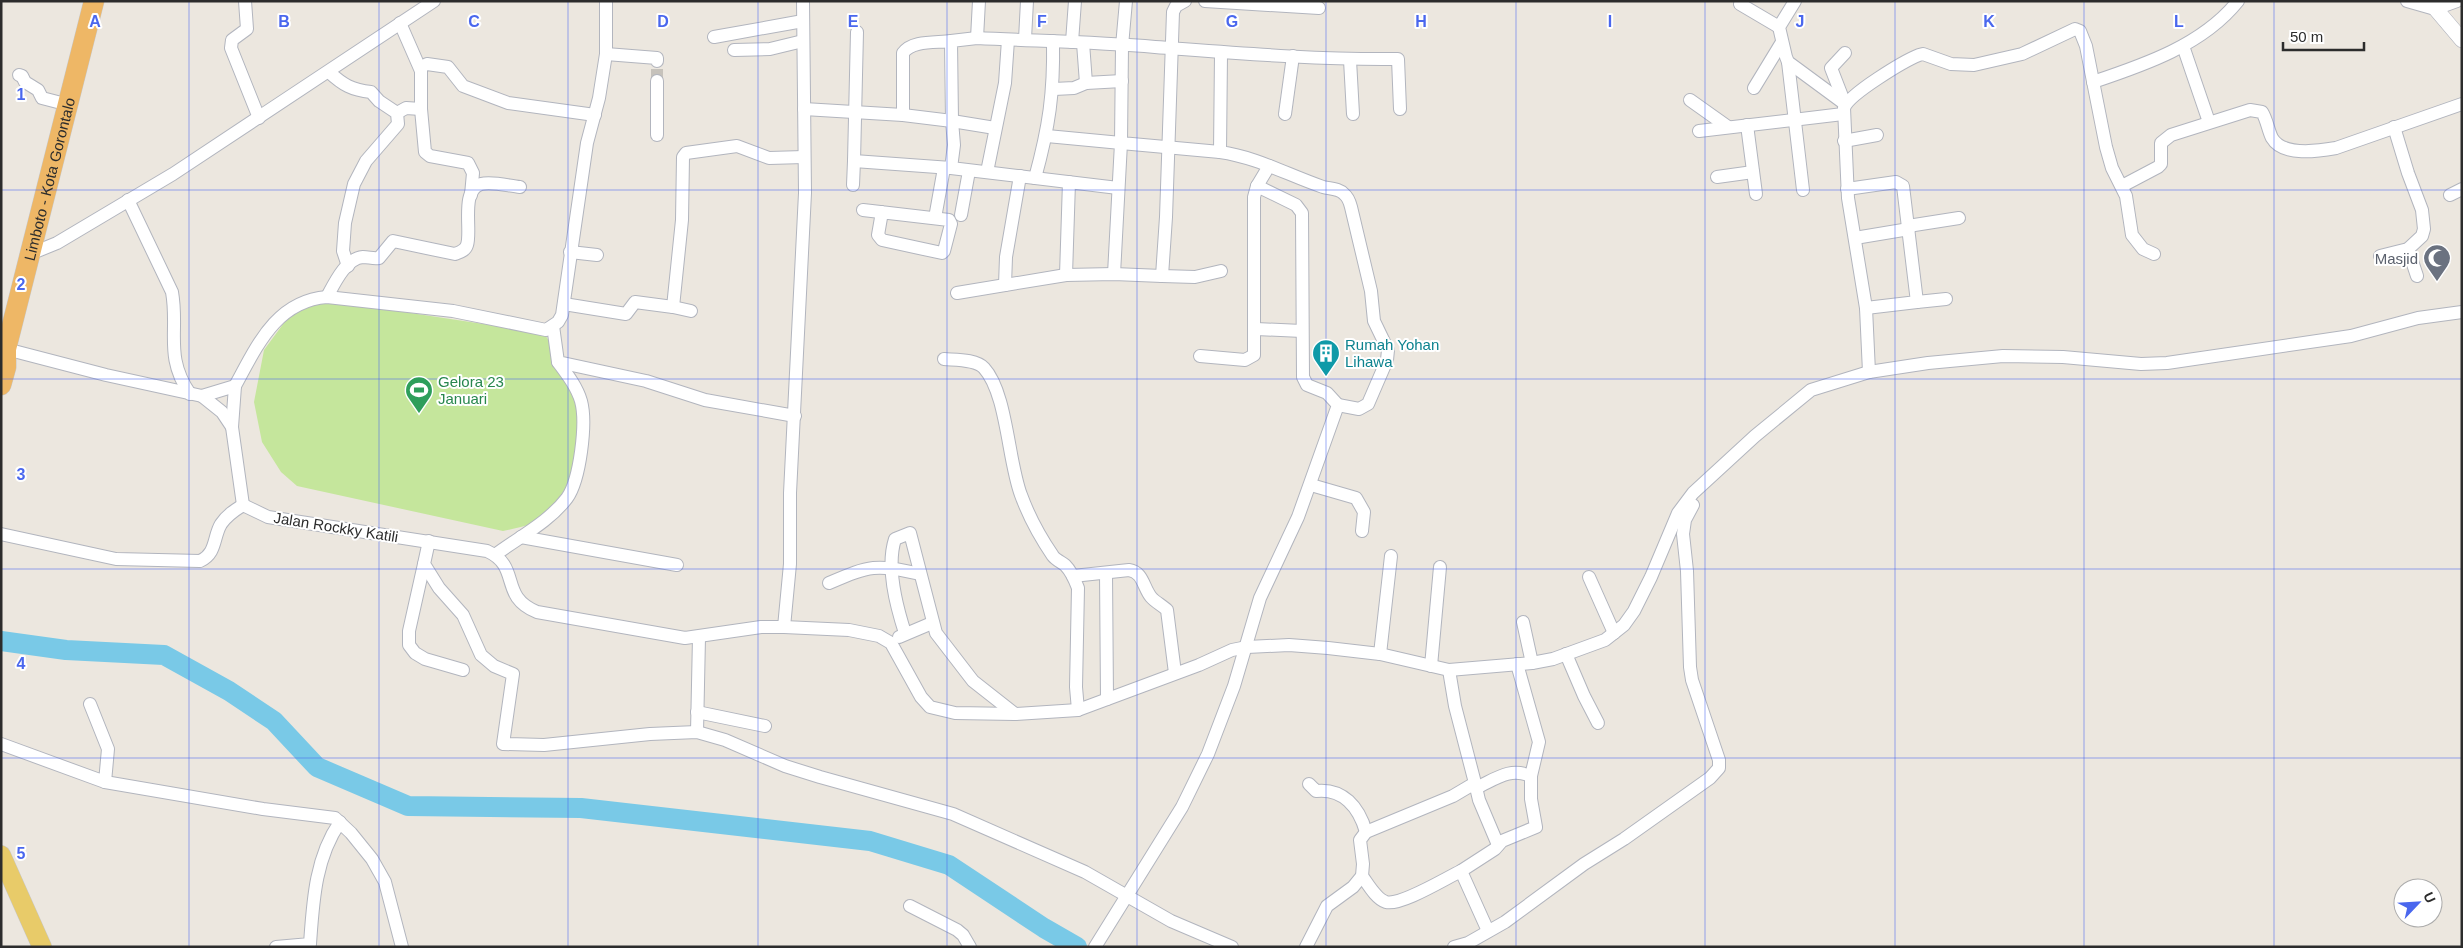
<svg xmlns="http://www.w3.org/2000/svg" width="2463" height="948" viewBox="0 0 2463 948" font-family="Arial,sans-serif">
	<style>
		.pitch { fill: #c5e69c }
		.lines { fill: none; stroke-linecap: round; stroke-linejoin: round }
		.river { stroke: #79c9e7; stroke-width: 20 }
		.minor-tunnel { stroke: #c6c2bb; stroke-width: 12; stroke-dasharray: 12 6; stroke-linecap: butt }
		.minor-casing { stroke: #b2b5be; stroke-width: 14 }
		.tertiary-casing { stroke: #b2b5be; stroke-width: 16 }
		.primary-casing { stroke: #c8c8c8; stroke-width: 20 }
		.trunk-casing { stroke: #c8c8c8; stroke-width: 21 }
		.minor { stroke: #fff; stroke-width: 12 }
		.tertiary { stroke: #fff; stroke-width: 15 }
		.primary { stroke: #e8cb69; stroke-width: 19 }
		.trunk { stroke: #eeb766; stroke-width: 20 }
		.grid { fill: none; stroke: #4a67ee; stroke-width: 1; stroke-opacity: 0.55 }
		.labels { text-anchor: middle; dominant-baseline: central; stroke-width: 4; stroke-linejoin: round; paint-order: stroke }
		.street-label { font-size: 15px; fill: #2c2c2c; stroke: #fff }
		.worship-label { font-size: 15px; fill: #5b616d; stroke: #fff; text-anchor: end }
		.culture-label { font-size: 15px; fill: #0d838f; stroke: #fff; text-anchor: start }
		.leisure-label { font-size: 15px; fill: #27864d; stroke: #fff; text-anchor: start }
		.grid-label { font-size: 16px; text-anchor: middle; font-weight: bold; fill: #4a67ee; stroke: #fff; stroke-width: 4; stroke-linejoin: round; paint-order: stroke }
	</style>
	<rect width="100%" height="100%" fill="#ece7df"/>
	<path class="pitch" d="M318,299L544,333C552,347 576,380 580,393C591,432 571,504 533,523C524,527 512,529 503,531L297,486L281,472L262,442L254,402L264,350L292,312Z"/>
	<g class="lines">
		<path class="river" d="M1,641L66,650L164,655L229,691L274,721L317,767L408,806L581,808L870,841L949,865L1044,928L1077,947"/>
		<path class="minor-tunnel" d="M657,81V61"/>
		<g class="minor-casing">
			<g id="minor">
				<path d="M245,1L247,29L232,40L231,48L259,118"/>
				<path d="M1126,1L1122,46L1121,143L1220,152"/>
				<path d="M1185,1L1176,6L1173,12L1166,217L1162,276L1195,277L1221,271"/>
				<path d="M1205,1L1319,8"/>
				<path d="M1795,1L1779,27L1786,57L1788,62L1845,104"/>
				<path d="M2407,1L2435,9L2457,1"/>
				<path d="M1740,4L1779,27"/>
				<path d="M400,23L421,71"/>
				<path d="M857,32L854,161L951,168"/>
				<path d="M714,37L803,21"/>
				<path d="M977,38L979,1"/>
				<path d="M1025,39L1027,1"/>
				<path d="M1072,42L1075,1"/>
				<path d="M1083,43L1086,83"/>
				<path d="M2183,46L2209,122"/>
				<path d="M734,50L770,49L803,41"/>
				<path d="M1845,53L1831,68L1845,104"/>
				<path d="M606,54L657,58V61"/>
				<path d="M1221,54L1220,152C1256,157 1288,175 1323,187C1330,189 1339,188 1344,194C1348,197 1350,203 1351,207L1371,291L1374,321L1388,350L1387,360L1368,404L1359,409L1338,405"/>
				<path d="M1350,60L1353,114"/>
				<path d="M1788,62L1803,190"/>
				<path d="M329,72C343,85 352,90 371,92L379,101L397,113L398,124L366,161L354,184L345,223L343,251L348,266"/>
				<path d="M19,75L22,76L25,82L38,90L42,98L69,105"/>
				<path d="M2093,82C2144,65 2203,45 2238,1"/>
				<path d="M1754,88L1782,42"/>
				<path d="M1054,89L1074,88L1086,83L1122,81"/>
				<path d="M1690,100L1728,127"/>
				<path d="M421,109L425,152L430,156L468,163L473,173L471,195"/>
				<path d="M804,109L903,115L952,121L951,41L977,38C1036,41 1096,42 1155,47C1236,53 1317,60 1398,59L1400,109"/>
				<path d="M397,113L406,108L421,109V67L427,64L448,67L463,86L508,103L595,115"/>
				<path d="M1285,114L1293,56"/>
				<path d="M903,115V53C912,40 936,43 951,41"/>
				<path d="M1747,125L1756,194"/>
				<path d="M995,128L952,121L954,145L951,168L1118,188"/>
				<path d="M1699,131L1843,114"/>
				<path d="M657,135V81"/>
				<path d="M1047,136L1121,143L1114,274"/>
				<path d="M1844,141L1877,135"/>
				<path d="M987,172L1005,83L1008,40"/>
				<path d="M1717,177L1753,172"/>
				<path d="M1035,178C1049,127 1054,93 1053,41"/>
				<path d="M853,185L854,161"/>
				<path d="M2122,186L2158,167L2161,164V143L2171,135L2250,110L2262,112C2267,120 2268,130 2272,138C2283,157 2319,151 2336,148L2462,104"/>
				<path d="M1847,189L1896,182L1903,186L1917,302L1866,308"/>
				<path d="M2450,195L2462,189"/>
				<path d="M128,200L172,292C179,331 164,356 190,394"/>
				<path d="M863,210L949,220L951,224L944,251L942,253L882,240L878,235L882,212"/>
				<path d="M961,215L969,171"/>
				<path d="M935,218L944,168"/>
				<path d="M1908,226L1959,218"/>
				<path d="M1855,238L1909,229"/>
				<path d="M2408,249L2417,276"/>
				<path d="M570,252L597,255"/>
				<path d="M30,254L57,243L173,174L434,1"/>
				<path d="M2380,256L2408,249L2422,236L2424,229L2422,210L2408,173L2394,127"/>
				<path d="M1066,275L1069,182"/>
				<path d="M1005,285L1006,257L1020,176"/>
				<path d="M957,293L1066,275L1114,274L1162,276"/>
				<path d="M327,297C334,284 346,258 363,257C369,257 373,259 379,258L393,241L455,254C460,252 465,251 467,245C472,231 460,190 481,184C492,181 509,186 520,187"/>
				<path d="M1917,302L1946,299"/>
				<path d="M564,304L626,314L635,302L673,307L682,220L683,157L686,153L737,146L769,158L804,157"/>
				<path d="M673,307L691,311"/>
				<path d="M553,326L558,362L646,381L705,400L795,416"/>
				<path d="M1256,329L1302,331"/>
				<path d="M6,349L106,375L202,396L235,386C257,346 276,301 327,297L453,311L546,330L558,322L562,315L587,143L599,98L606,54V1"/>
				<path d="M1200,356L1245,360L1254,355V197L1257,186"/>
				<path d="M944,359C955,360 976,359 984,368C1007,393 1008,461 1021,495C1029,517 1040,537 1053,556C1056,560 1061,562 1065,565C1071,571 1075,580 1078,588L1076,687L1078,710"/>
				<path d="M1869,372L1866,308L1848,198L1844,108C1849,94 1904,61 1919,55L1923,54L1951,64L1974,65L2022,54L2075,29L2080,31L2086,46L2106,147L2112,168L2126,196L2132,235L2143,249L2154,254"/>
				<path d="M235,386L232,427L243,505"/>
				<path d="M202,396L222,412L232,427"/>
				<path d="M1311,485L1356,498L1364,512L1362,531"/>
				<path d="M1,534L116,559L200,561C217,553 213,537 221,524C227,515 235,510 243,505L268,517L487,551C522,567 498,596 537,612L685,638L761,627H784L849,630L879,636L891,643L921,697L930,707L955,713L1015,714L1078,710L1199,665L1232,650L1247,647L1289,645L1328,648L1380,654L1449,670L1532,663L1553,659L1605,640L1624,625L1634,611L1651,577L1678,513L1693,493L1755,436L1811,390L1869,372L1928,363L2003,356L2063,357L2141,364L2167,363L2351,336L2418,318L2462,312"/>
				<path d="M521,537L677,565"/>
				<path d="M429,541L424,564L439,588L463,615L481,655L494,666L513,674L503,744L544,745L650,734L697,732L725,740L785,766L820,777L953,814L1085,872L1171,921L1232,947"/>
				<path d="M495,555C519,537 549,522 567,498C580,480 587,423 581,401C577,387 567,374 558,362"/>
				<path d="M424,564L409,631V645L415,653L425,659L463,670"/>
				<path d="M1106,573L1107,699"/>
				<path d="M1073,576L1129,570C1143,572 1143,587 1151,597C1155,602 1162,605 1167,610L1175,673"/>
				<path d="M1589,577L1614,633"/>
				<path d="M829,583C871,565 875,564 920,574"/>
				<path d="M1523,622L1532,663"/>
				<path d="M784,627L790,564V493L805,193L803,1"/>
				<path d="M905,633C896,605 886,567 895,539L910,533L936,633L973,681L1015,714"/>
				<path d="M899,637L932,623"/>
				<path d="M1380,654L1391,556"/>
				<path d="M1566,654L1584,696L1598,723"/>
				<path d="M1431,666L1440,567"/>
				<path d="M697,712L765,726"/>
				<path d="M697,732L699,637"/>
				<path d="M1,744L105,782L108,749L90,704"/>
				<path d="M105,782L263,809L335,818L351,833L372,859L385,882L402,947"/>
				<path d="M1475,783L1479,800L1498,845"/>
				<path d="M1309,784L1316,791C1343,788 1359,807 1366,832"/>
				<path d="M1476,788C1496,779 1509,767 1531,776"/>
				<path d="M1362,876C1368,884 1376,899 1386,902C1401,906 1446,878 1461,871"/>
				<path d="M910,906L957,930L963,935L970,947"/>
				<path d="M1488,931L1461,871L1495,849L1502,841L1536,827L1531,799V776L1539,742L1517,664"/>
				<path d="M276,947L310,944C313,902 315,858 340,822"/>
				<path d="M1095,947L1182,807L1208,754L1234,686L1260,598L1298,517L1338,405L1327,393L1307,385L1303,377L1302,213L1296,205L1257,186L1269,166"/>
				<path d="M1306,947L1327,906L1353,887L1362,876L1363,864L1360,840L1366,832L1453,796L1475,783L1455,706L1449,670"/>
				<path d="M1454,947L1468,943L1505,922L1584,864L1624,839L1710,778L1719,768V760L1692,680L1690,667L1687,571L1683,534L1685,520L1693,505"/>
			</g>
		</g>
		<g class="tertiary-casing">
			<path id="tertiary" d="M2429,1L2462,40"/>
		</g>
		<g class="primary-casing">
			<path id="primary" d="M1,855L42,947"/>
		</g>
		<g class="trunk-casing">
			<g id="trunk">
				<path id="s1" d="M1,385L6,367V349L94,1"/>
			</g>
		</g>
		<use href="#minor" class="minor"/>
		<use href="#tertiary" class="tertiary"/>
		<use href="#primary" class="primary"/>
		<use href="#trunk" class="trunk"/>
	</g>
	<path class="grid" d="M189,1V947M379,1V947M568,1V947M758,1V947M947,1V947M1137,1V947M1326,1V947M1516,1V947M1705,1V947M1895,1V947M2084,1V947M2274,1V947M1,190H2462M1,379H2462M1,569H2462M1,758H2462"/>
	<defs>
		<g id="mosque-pin" transform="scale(1.4375)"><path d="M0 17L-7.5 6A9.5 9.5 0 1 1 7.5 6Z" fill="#6b7280" stroke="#fff"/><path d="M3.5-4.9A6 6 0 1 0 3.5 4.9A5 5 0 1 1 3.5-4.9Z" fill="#fff"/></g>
		<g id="building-pin" transform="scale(1.4375)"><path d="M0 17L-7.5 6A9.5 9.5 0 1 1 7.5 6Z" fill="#0f9aa8" stroke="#fff"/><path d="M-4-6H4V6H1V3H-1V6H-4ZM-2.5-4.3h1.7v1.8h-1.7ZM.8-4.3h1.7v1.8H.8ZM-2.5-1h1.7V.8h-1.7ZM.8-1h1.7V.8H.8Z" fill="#fff"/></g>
		<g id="stadium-pin" transform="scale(1.4375)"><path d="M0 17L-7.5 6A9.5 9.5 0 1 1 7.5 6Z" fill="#2e9e5b" stroke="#fff"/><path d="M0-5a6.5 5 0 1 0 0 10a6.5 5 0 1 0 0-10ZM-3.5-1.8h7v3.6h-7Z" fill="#fff"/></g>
	</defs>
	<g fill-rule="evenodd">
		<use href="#mosque-pin" x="2437" y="258"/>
		<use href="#building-pin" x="1326" y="353"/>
		<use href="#stadium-pin" x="419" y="390"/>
	</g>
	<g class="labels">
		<g class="street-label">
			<text stroke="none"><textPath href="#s1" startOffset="212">Limboto - Kota Gorontalo</textPath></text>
			<text transform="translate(336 527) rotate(9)">Jalan Rockky Katili</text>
		</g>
		<g class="worship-label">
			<text x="2418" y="258">Masjid</text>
		</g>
		<g class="culture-label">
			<text x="1345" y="344">Rumah Yohan<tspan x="1345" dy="17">Lihawa</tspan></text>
		</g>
		<g class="leisure-label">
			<text x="438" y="381">Gelora 23<tspan x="438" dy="17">Januari</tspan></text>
		</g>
	</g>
	<g class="grid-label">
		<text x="95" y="27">A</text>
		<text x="284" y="27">B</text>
		<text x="474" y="27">C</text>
		<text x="663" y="27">D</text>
		<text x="853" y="27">E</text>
		<text x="1042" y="27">F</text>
		<text x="1232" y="27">G</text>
		<text x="1421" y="27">H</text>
		<text x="1610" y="27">I</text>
		<text x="1800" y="27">J</text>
		<text x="1989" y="27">K</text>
		<text x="2179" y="27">L</text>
		<text x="21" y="100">1</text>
		<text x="21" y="290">2</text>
		<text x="21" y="480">3</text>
		<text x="21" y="669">4</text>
		<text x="21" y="859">5</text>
	</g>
	<rect width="2463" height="948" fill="none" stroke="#2c2c2c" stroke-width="5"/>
	<g transform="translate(2418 903) rotate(65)"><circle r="24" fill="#ffffff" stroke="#ababab"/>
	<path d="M0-4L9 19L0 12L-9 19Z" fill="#4a67ee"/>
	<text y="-8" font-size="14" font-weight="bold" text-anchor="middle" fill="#2c2c2c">U</text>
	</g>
	<path d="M2283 42v8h81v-8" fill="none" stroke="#2c2c2c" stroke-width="2.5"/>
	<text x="2290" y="42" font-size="15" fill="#2c2c2c" stroke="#ffffff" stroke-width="4" paint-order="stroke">50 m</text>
</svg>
